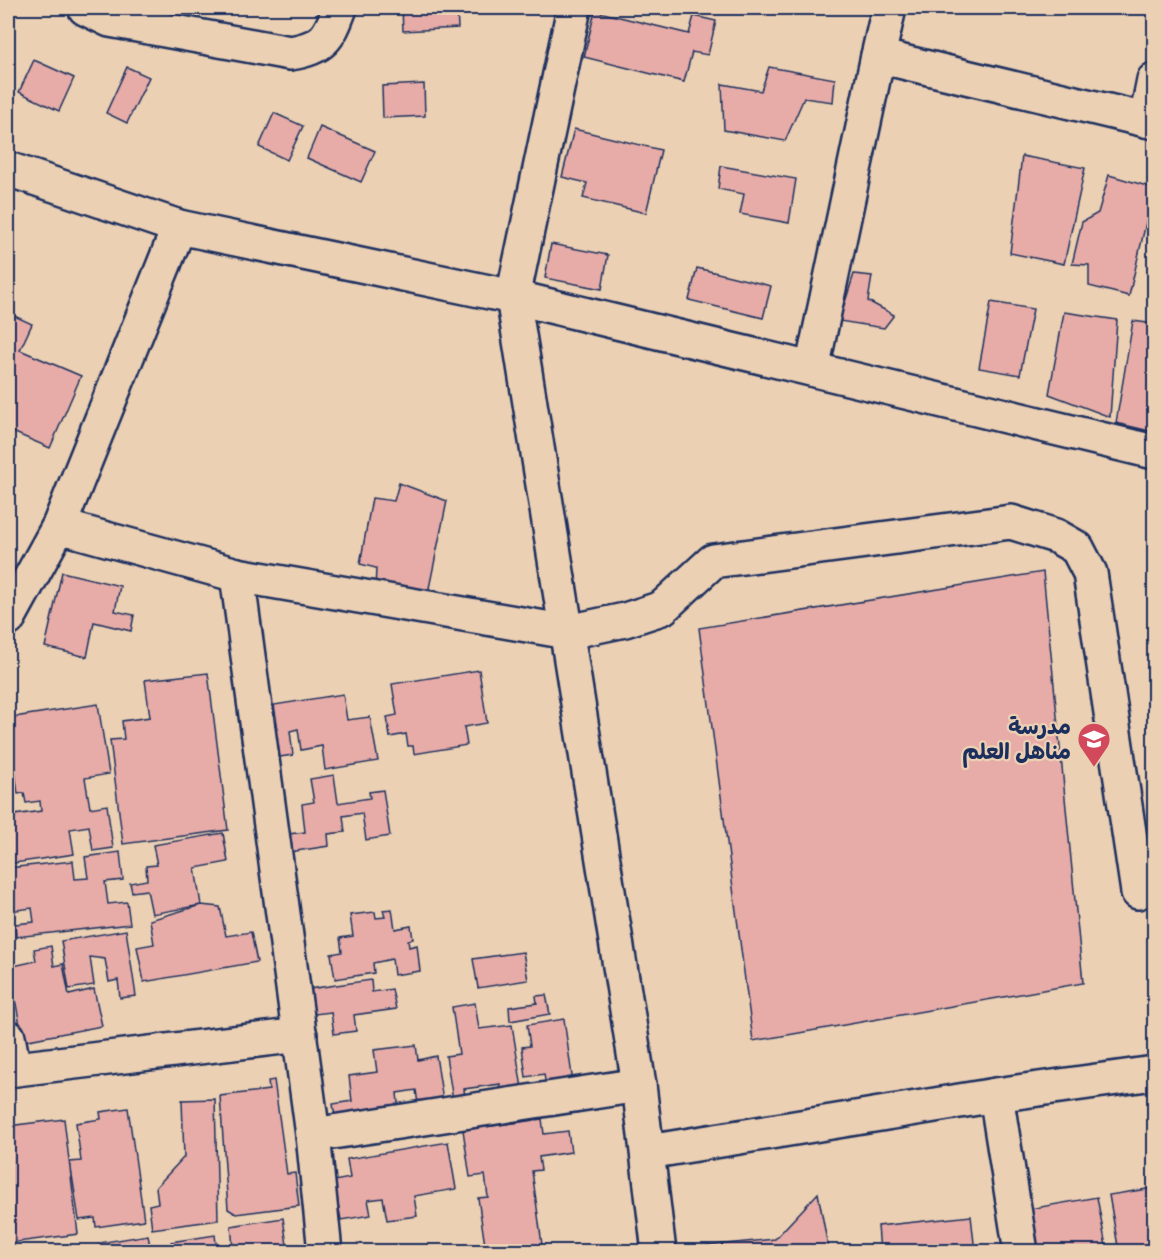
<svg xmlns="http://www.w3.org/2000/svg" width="1162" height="1259" viewBox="0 0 1162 1259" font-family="Sriracha,'Playpen Sans Arabic',sans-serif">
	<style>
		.building { fill: #e7aca7; stroke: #1b2f5e; stroke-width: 1.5 }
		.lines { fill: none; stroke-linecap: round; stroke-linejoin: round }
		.minor-casing { stroke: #1b2f5e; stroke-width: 38 }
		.minor { stroke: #ecd0b3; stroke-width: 33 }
		.labels { text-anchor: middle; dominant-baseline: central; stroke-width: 4.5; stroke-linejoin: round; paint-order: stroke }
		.poi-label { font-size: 22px; font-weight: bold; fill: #1b2f5e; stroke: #ecd0b3; text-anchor: end }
	</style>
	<rect width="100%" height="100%" fill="#ecd0b3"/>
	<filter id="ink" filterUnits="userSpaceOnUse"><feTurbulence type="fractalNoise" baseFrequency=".0167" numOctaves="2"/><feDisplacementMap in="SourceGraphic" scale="12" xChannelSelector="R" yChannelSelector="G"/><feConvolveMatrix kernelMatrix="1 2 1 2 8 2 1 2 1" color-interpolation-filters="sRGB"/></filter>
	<g filter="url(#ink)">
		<g class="building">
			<path d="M402,8H457L458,28L403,31Z"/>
			<path d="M595,11L689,34L694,16L716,21L708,55L692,52L684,82L584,57Z"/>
			<path d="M34,60L74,78L59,111L19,92Z"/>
			<path d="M127,67L149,77L127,123L106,113Z"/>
			<path d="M769,67L835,79L833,102L804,98L785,141L724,130L722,84L761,91Z"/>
			<path d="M424,84L425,116L383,118L382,86Z"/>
			<path d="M274,113L303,126L287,160L259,147Z"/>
			<path d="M320,127L375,151L361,182L307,158Z"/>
			<path d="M574,129L661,150L646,213L583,198L587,183L562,177Z"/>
			<path d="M1022,156L1085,168L1064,264L1010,253Z"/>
			<path d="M721,166L796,179L789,223L740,214L744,194L718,189Z"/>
			<path d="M1109,175L1154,188L1129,296L1089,286V265L1072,264L1082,222L1098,213Z"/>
			<path d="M551,244L608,255L602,289L545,278Z"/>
			<path d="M697,268L771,286L763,318L689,300Z"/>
			<path d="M854,274L872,276L868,301L894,315L884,328L839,321Z"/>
			<path d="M991,302L1033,309L1020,375L979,368Z"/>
			<path d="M1064,312L1117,320L1110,417L1049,394Z"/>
			<path d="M8,313L32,324L20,350L81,376L50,448L8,430Z"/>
			<path d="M1133,321L1154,324V432L1116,423Z"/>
			<path d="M399,483L447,501L427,598L375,590L376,568L360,564L372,498L394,501Z"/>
			<path d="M62,572L120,586L115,611L134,615L131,631L94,622L87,657L45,647Z"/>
			<path d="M1043,572L1083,983L753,1041L699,628Z"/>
			<path d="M479,670L487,723L464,727L467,745L414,754L413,746H408L406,734L390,737L387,717L397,715L392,684Z"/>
			<path d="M208,673L228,830L123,844L110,740L124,739L122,721L150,717L145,680Z"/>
			<path d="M343,694L347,720L370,717L378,761L325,770L322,746L301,750L298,729L290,731L293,755L273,758L269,730L278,729L274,705Z"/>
			<path d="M98,704L109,774L85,778L90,808L107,805L113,848L93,851L89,826L70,829L74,854L8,864V816L41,811L40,801L26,803L24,793L18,794L8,718Z"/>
			<path d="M334,775L338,803L370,798L369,792L383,790L390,836L366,840L362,813L343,816L345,832L328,834L329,846L283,853L280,835L305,832L302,804L314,802L310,779Z"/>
			<path d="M223,833L228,862L195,868L201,905L152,914L147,890L132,892L130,883L147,880L146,866L157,865L153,845Z"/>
			<path d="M120,852L123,880L105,882L108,904L127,902L130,924L16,937L15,924L34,922L32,908L9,911L8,868L73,861L75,879L88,878L85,857Z"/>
			<path d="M201,905L220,907L226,936L251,932L257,962L144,982L137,947L154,944L150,920Z"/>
			<path d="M392,909L395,929L411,926L413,939L408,940L409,947L417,945L420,971L394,975L392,959L373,963L374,973L335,979L331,954L342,952L340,938L353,936L350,915L375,912L376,918L385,917L383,910Z"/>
			<path d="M126,930L136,996L120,998L118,980L109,982L105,959L90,957L94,985L69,989L61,941Z"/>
			<path d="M51,946L54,966L63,964L69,995L94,989L102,1026L23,1041L9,967L36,961L34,949Z"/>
			<path d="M523,952L528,980L478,988L473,959Z"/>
			<path d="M371,980L372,992L392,989L396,1009L354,1015L356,1031L334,1034L331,1012L306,1015L302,990Z"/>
			<path d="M546,995L550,1014L510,1021L509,1007L537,1003L536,996Z"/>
			<path d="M475,1003L479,1029L512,1025L523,1095L505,1098L504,1089H500L501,1084L464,1089L465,1098L453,1100L446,1056L459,1054L452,1007Z"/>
			<path d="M564,1019L573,1083L546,1087L544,1074L526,1077L522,1047L530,1046L527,1025Z"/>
			<path d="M416,1045L418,1060L436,1056L444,1107L419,1111L416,1090L397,1093L399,1113L336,1122L333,1104L352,1101L349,1076L377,1072L374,1050Z"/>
			<path d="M274,1080L287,1174L295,1173L299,1206L236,1214L228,1209L220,1096L269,1090L268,1081Z"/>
			<path d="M215,1099L218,1220L152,1229L149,1205L158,1203L156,1187L184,1157L182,1100Z"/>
			<path d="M128,1108L144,1220L96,1227L95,1218L79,1220L70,1162L81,1161L76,1123L101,1119L100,1112Z"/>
			<path d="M64,1119L78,1234L10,1243L8,1126Z"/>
			<path d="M542,1119L544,1134L568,1131L571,1152L539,1157L541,1170L532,1171L543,1252H486L478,1198L488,1197L485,1175L470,1177L463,1130Z"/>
			<path d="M448,1142L456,1189L414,1196L417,1216L387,1220L383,1198L368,1200L371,1215L341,1220L334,1181L350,1178L347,1159Z"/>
			<path d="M1154,1188V1252H1119L1109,1195Z"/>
			<path d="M818,1193L829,1252H696L695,1247L775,1239Z"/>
			<path d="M1097,1197L1107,1252H1037L1029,1209Z"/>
			<path d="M971,1216L975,1252H880L878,1226Z"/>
			<path d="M283,1218L288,1252H220L219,1249L233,1247L231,1226Z"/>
			<path d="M148,1235L151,1252H101L99,1243Z"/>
			<path d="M215,1235L217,1252H172L171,1242Z"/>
		</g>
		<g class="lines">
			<g class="minor-casing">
				<g id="minor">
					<path d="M85,8L110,20L290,53C323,48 329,38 340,8"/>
					<path d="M574,8L513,297L639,1085L659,1252"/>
					<path d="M878,56L889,8"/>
					<path d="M1146,120L1154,80"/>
					<path d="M8,169L179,227L513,297L1154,452"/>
					<path d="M812,369L878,56L1154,122"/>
					<path d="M59,526L237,575L568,632L625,620L662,608L713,561L1011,522L1056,536L1077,548L1090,573L1138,892"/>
					<path d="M237,575L313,1135L325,1252"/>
					<path d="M8,619L59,526L179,227"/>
					<path d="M8,1037L14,1069"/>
					<path d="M8,1070L300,1035"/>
					<path d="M996,1095L1021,1252"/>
					<path d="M313,1135L639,1085"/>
					<path d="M648,1152L996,1095L1154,1073"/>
				</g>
			</g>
			<use href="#minor" class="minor"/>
		</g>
	</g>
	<defs>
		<g id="school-pin" transform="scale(1.725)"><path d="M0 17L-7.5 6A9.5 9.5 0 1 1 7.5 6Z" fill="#d1495b" stroke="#ecd0b3"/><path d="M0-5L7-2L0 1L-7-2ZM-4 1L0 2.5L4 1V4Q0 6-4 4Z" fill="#fff"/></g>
	</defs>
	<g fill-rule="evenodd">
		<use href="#school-pin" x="1094" y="739"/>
	</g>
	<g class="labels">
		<g class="poi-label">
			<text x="1071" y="726">مدرسة<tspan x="1071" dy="25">مناهل العلم</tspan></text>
		</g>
	</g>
	<rect width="1162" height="1259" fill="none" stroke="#ecd0b3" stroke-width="30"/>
	<rect x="15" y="15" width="1132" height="1229" fill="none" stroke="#1b2f5e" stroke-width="2" filter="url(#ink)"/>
</svg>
